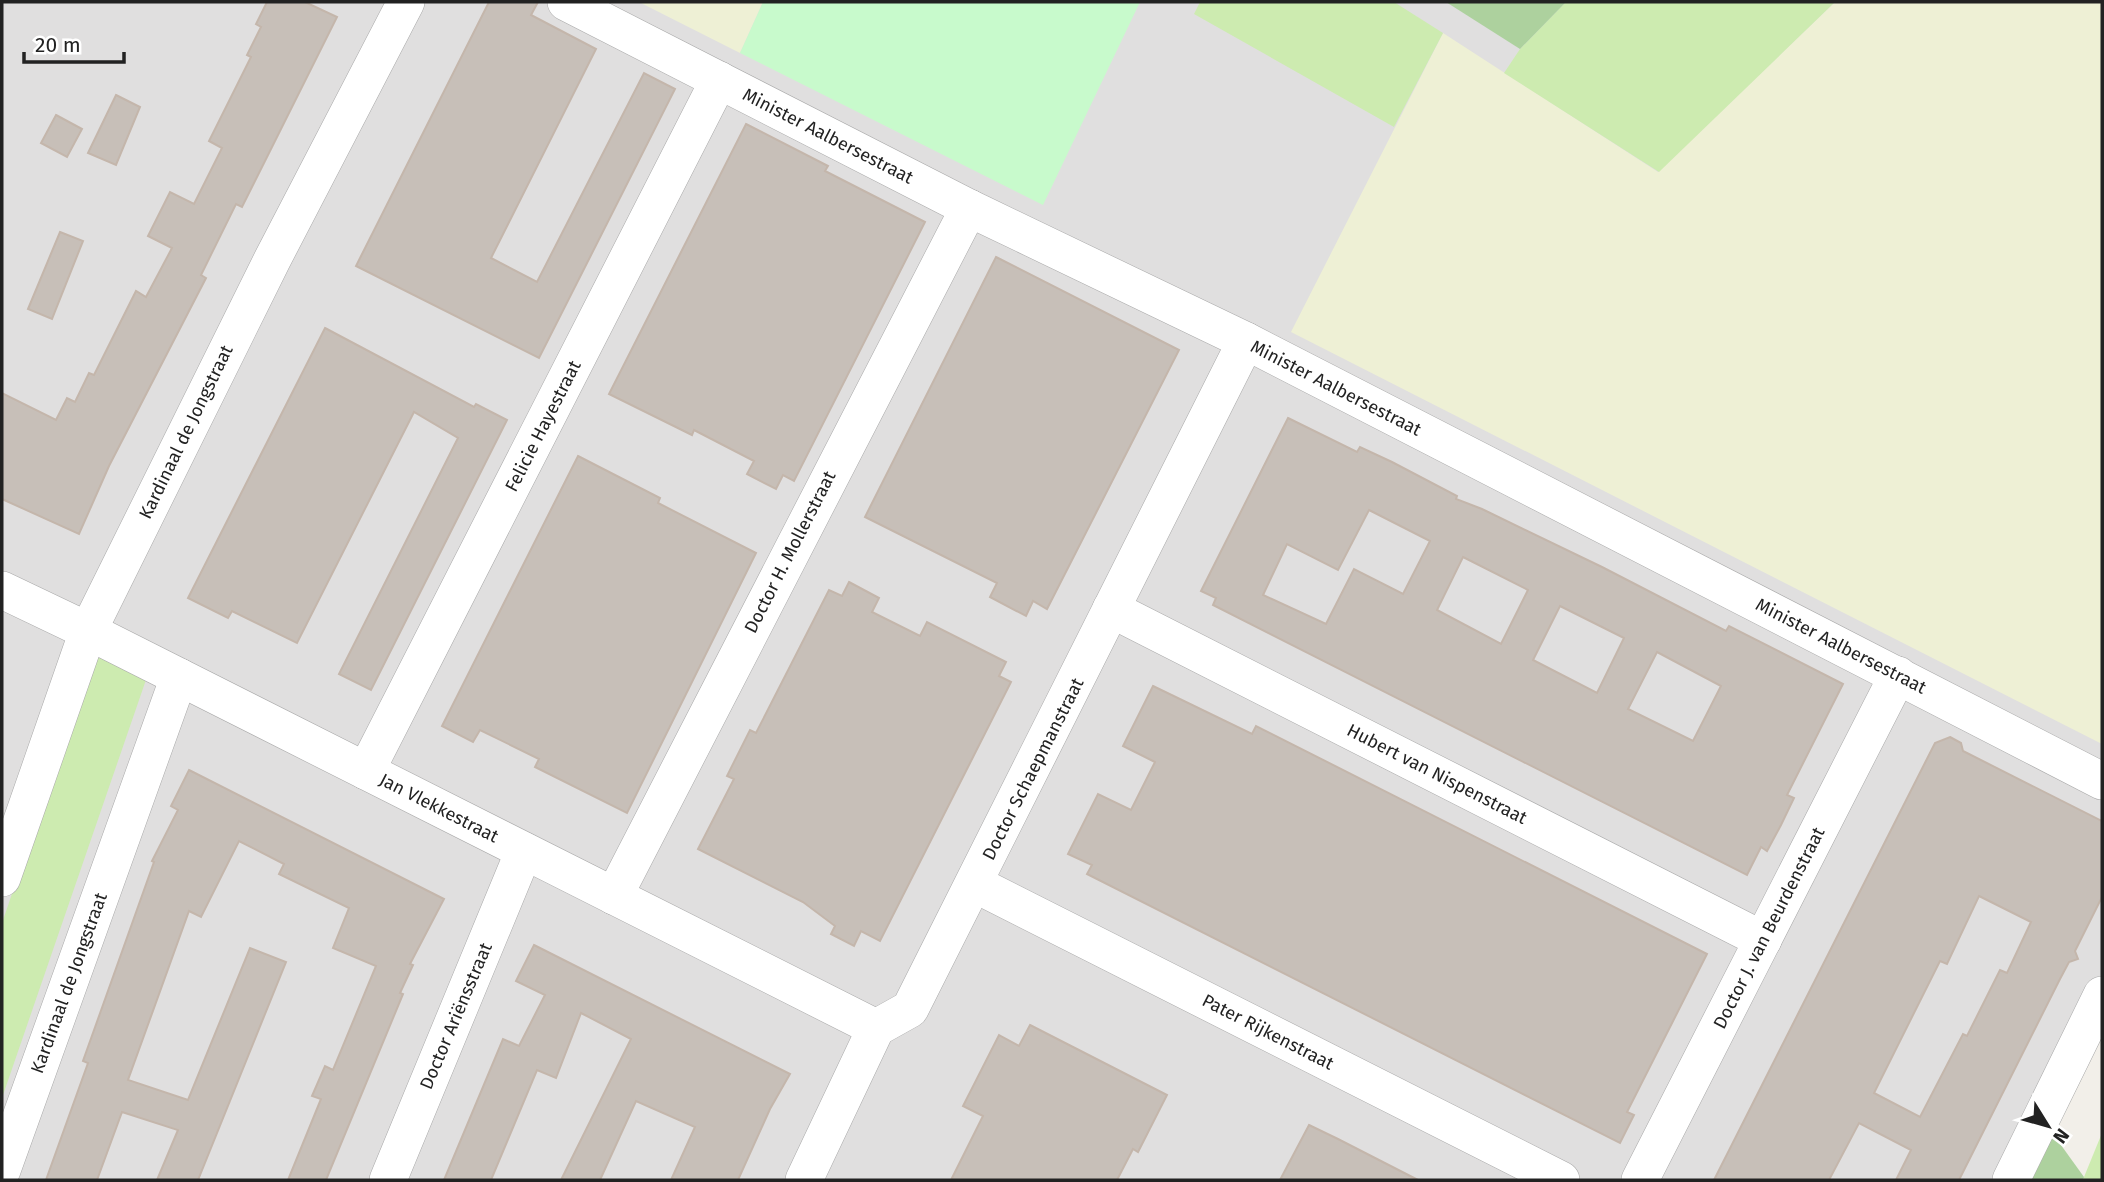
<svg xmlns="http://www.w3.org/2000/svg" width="2104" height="1182" viewBox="0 0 2104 1182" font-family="'Fira Sans',sans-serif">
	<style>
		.residential { fill: #e0dfdf }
		.farmland { fill: #eef0d5 }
		.grass { fill: #cdebb0 }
		.forest { fill: #add19e }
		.park { fill: #c8facc }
		.building { fill: #c7bfb8; stroke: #c4b6ab; stroke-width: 2; fill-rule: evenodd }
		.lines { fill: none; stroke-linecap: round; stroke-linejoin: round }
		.minor-casing { stroke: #a9a9a9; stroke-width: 38 }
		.minor { stroke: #fff; stroke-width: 37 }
		.labels { text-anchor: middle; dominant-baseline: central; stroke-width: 5; stroke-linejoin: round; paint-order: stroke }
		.street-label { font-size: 18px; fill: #222; stroke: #fff }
	</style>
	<rect width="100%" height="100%" fill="#f2efe9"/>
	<path class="residential" d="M2,2H2102V1003L2026,1180H2Z"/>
	<g class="farmland">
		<path d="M639,2H763L740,53Z"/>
		<path d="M1835,2H2102V744L1291,332L1443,33L1658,172Z"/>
	</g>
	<g class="grass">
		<path d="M1200,2H1394L1443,33L1394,127L1194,14Z"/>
		<path d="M1566,2H1835L1659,172L1504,73L1520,49Z"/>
		<path d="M94,654L148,674L2,1098V923Z"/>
		<path d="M2102,1133V1180H2083L2084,1177Z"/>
	</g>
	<g class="forest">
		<path d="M1446,2H1566L1520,49Z"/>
		<path d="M2053,1134L2084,1177L2083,1180H2031Z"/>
	</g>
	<path class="park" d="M763,2H1140L1043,205L740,53Z"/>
	<g class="building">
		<path d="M267,2H305L337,17L242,207L236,204L201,275L206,278L109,466L79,534L2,499V393L56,420L67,398L75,402L89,373L94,375L136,291L146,297L172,248L148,236L170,192L194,204L222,148L209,141L251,57L247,55L261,27L256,24Z"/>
		<path d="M489,2H538L531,15L596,49L491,258L537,282L644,73L675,89L539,358L356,266Z"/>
		<path d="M116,95L140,107L116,165L88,153Z"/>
		<path d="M56,115L82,129L67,157L41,143Z"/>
		<path d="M746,124L828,166L825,171L925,222L794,481L783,475L776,489L747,474L754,461L694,430L692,435L609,394Z"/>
		<path d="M60,232L83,241L52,319L28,309Z"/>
		<path d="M996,257L1179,350L1047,609L1033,601L1026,616L990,597L997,583L865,517Z"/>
		<path d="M325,328L474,407L476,404L507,420L371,690L339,674L458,438L414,412L297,643L232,611L228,618L188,598Z"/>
		<path d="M1288,418L1357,452L1360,447L1392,462L1457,496L1456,499L1482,509L1602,567L1726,631L1729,626L1843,684L1787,795L1794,798L1781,825L1767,851L1761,847L1747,875L1213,605L1216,598L1201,591ZM1369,510L1430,541L1403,594L1354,569L1326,624L1263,595L1287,544L1338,570ZM1463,557L1528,590L1501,644L1437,610ZM1560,606L1624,638L1597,693L1533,660ZM1657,652L1721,686L1693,741L1628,709Z"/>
		<path d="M578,456L660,498L658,503L756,553L627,813L535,767L539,759L480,730L473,742L442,726Z"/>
		<path d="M849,582L879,598L872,612L920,636L927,622L1006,662L999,676L1011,682L880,941L861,931L854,946L831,934L835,926L803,902L698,849L734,779L727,776L750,730L756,733L829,590L842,596Z"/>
		<path d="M1153,686L1252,734L1256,726L1707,954L1627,1112L1634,1115L1620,1143L1087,874L1092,865L1068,854L1098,794L1131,810L1155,762L1123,746Z"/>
		<path d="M1950,737L1961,743L1963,751L2102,821V897L2075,951L2078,959L2069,962L2060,979L1959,1180H1896L1911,1150L1859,1123L1829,1180H1714L1935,743ZM1979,896L2031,922L2007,973L2000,970L1967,1036L1963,1034L1920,1117L1874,1093L1940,961L1947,964Z"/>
		<path d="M189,770L444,899L410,964L413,965L400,993L403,994L326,1180H288L321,1099L312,1096L325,1066L333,1070L376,966L333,948L349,908L279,874L284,864L239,841L201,917L189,911L128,1080L188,1100L250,948L286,962L198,1180H157L178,1130L122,1112L97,1180H46L88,1063L83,1061L154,862L152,861L178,810L171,806Z"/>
		<path d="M534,945L790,1074L770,1109L738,1180H671L695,1127L636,1101L600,1180H561L631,1039L581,1013L556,1078L537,1070L491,1180H444L503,1039L519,1046L545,995L516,981Z"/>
		<path d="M1030,1025L1167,1095L1138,1152L1133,1149L1117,1180H951L983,1116L963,1106L999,1035L1019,1046Z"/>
		<path d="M1309,1125L1338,1139L1418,1180H1280Z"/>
	</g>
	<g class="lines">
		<g class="minor-casing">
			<g id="minor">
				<path d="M566,2L969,208L1246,341L2102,781"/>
				<path d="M2,590L88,631L876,1028"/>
				<path d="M1111,609L1763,940"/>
				<path d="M366,771L719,80"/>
				<path d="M2,878L88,631L272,260L406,2"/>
				<path d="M975,884L1561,1180"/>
				<path d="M614,896L969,208"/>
				<path d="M2,1170L179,677"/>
				<path d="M388,1180L524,851"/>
				<path d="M804,1180L876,1028L910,1009L1246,341"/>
				<path d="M1640,1180L1898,675"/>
				<path d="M2011,1180L2102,995"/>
			</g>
		</g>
		<use href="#minor" class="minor"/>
	</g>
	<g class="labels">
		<g class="street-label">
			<text transform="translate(828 136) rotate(27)">Minister Aalbersestraat</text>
			<text transform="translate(1336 388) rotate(27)">Minister Aalbersestraat</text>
			<text transform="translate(543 426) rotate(-63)">Felicie Hayestraat</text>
			<text transform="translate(186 432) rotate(-64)">Kardinaal de Jongstraat</text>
			<text transform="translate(790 552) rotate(-63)">Doctor H. Mollerstraat</text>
			<text transform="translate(1841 646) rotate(27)">Minister Aalbersestraat</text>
			<text transform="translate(1033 769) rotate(-63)">Doctor Schaepmanstraat</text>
			<text transform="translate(1437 774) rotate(27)">Hubert van Nispenstraat</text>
			<text transform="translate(439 808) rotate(27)">Jan Vlekkestraat</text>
			<text transform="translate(1769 928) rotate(-63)">Doctor J. van Beurdenstraat</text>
			<text transform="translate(69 983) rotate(-70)">Kardinaal de Jongstraat</text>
			<text transform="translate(456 1016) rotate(-67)">Doctor Ariënsstraat</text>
			<text transform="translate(1268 1032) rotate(27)">Pater Rijkenstraat</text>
		</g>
	</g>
	<rect width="2104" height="1182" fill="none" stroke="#222222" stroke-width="7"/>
	<g transform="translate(2048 1126) rotate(127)" stroke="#ffffff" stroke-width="5" paint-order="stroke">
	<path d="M0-5L12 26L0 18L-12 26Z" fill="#222222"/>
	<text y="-10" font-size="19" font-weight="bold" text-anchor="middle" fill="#222222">N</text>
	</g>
	<path d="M24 52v10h100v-10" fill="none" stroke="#222222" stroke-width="3.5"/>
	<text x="35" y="52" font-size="21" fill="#222222" stroke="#ffffff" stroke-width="5" paint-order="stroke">20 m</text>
</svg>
